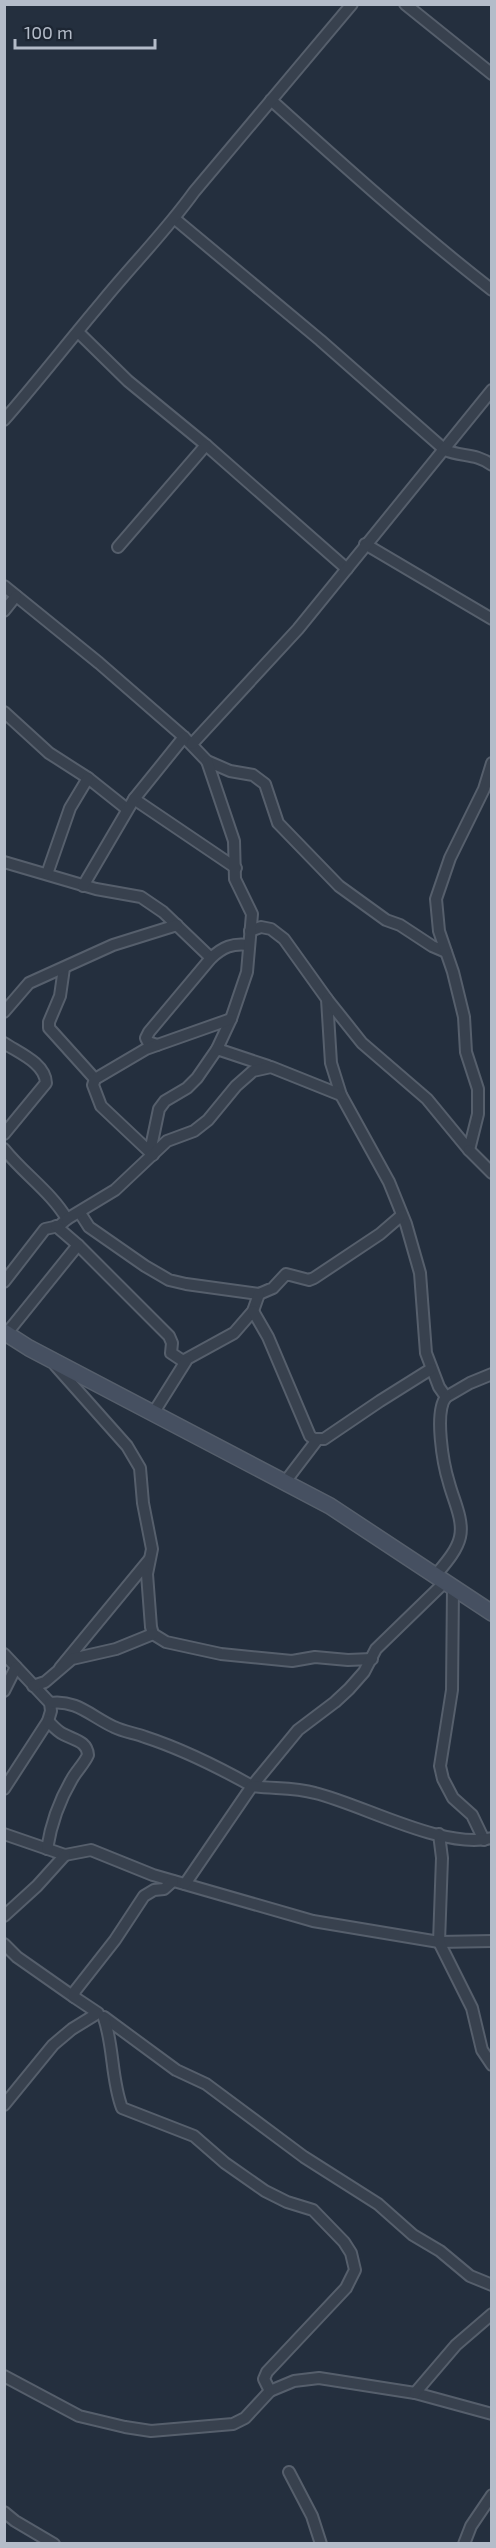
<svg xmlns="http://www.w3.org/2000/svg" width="496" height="2548" viewBox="0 0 496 2548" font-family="'Exo 2',sans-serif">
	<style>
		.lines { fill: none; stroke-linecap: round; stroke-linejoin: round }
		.street-casing { stroke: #565f6c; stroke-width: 14 }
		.secondary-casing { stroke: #565f6c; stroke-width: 18 }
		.street { stroke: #38414e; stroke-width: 10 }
		.secondary { stroke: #465061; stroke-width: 15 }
	</style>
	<rect width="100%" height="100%" fill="#242f3e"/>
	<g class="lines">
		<g class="street-casing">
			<g id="street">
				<path d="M405,4L492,74"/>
				<path d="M271,100C343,165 415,230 492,290"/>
				<path d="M175,219L320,340L445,450C461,457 476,453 492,465"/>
				<path d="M78,332L128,381L206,445L347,569"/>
				<path d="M4,420C38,381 69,341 102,302C132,265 166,231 194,192L352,4"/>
				<path d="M365,544L492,619"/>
				<path d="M118,547L206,445"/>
				<path d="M4,586L99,663L184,737L207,761L230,771L253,775L265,784L278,823L339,886L386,920L400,925L432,946L446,952"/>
				<path d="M4,611L16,596"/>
				<path d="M4,712L49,753L88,778L127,809"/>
				<path d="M192,744L298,629L492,390"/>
				<path d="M134,799L236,868"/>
				<path d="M4,862L96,889L141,897L163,912L211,958"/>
				<path d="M47,874L70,808L88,778"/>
				<path d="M83,886L134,799L184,737"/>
				<path d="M250,931L261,927L271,929L284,939L327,999L331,1063L341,1095L389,1182L406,1224L420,1273L426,1353L439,1387L446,1397L470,1383L492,1374"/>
				<path d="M64,968L60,996L49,1022V1028L95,1079"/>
				<path d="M327,999L362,1043L427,1099L469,1150L478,1114V1089L466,1052L464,1017L453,972L439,931L436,899L450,858L484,789L492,763"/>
				<path d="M4,1012L29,983L113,945L177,925"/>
				<path d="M4,1043C19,1053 45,1063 46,1083L4,1134"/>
				<path d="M157,1045L148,1042L146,1038L149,1032L211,958C223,947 232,943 249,945"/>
				<path d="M217,1049L268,1066"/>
				<path d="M4,1149C24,1174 51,1192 67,1219L59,1226L45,1229L4,1282"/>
				<path d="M469,1150L492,1173"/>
				<path d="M150,1152L159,1109L165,1101L187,1088L197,1078L217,1049L231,1019L247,972L252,914L235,879L234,841L207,761"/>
				<path d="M153,1155L101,1106L93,1085L95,1079L146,1049L231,1019"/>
				<path d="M80,1213L89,1227L145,1266L169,1280L186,1284L259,1294L273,1288L286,1274L309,1280L314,1278L380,1234L402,1215"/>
				<path d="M67,1219L115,1190L167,1141L194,1131L208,1120L236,1086L253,1071L271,1067L341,1095"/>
				<path d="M78,1245L169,1336L172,1343L171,1353L183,1361L234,1333L253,1311L259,1294"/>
				<path d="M253,1311L268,1337L310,1436L314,1439H324L380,1401L431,1369"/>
				<path d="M7,1333L78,1245L56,1226"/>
				<path d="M55,1365L127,1446L140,1468L143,1503L152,1549L147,1574L151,1627L153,1634L166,1642L221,1654L292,1661L315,1657L348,1660L372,1659"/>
				<path d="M154,1412L186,1361"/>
				<path d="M285,1482L317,1440"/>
				<path d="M435,1576C444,1565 457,1551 460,1537C464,1520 453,1499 449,1483C443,1464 434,1412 446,1397"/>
				<path d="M453,1587L452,1690L440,1766L443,1779L453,1798L472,1815L484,1840"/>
				<path d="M4,1654L50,1703L51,1711L48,1721L4,1789"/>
				<path d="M60,1668L149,1560"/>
				<path d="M33,1686L45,1682L72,1659L116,1649L153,1634"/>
				<path d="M4,1691L16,1667"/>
				<path d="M50,1703C76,1699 92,1717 114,1727C124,1732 135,1733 145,1737C182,1749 218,1767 252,1786L298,1730L335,1702L349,1689L364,1672L376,1649L445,1582"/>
				<path d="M4,1834L65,1855L91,1850L153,1875L313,1921L439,1942L492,1941"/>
				<path d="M439,1834L442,1858L439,1942L472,2008L482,2050L492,2065"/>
				<path d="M47,1849C51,1824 59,1801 72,1779C77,1770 84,1764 88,1755C87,1741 74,1740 63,1734C57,1731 53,1726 48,1721"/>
				<path d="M185,1884L252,1786C273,1789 294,1787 315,1793C364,1805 443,1850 492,1838"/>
				<path d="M4,1916L37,1886L65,1855"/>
				<path d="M4,1944L17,1957L74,1997"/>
				<path d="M104,2017L176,2070L206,2084L304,2157L378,2204L413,2235L440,2251L470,2276L492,2285"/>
				<path d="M4,2105L53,2045L72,2029L98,2013L74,1997L75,1991L115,1940L144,1896L154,1890L164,1889L173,1881"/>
				<path d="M4,2376L79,2416L125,2427L151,2431L233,2424L245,2418L270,2391L264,2379L267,2372L346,2288L355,2270L351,2253L344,2242L313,2210L287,2202L265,2191L225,2163L194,2136L122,2108C111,2079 114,2047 104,2018"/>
				<path d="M270,2391L294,2381L319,2378L415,2393L492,2414"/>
				<path d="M415,2393L456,2345L492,2314"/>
				<path d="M289,2472L312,2516L321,2544"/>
				<path d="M4,2512L15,2521L54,2544"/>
				<path d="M464,2544L471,2526L492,2495"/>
			</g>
		</g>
		<g class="secondary-casing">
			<path id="secondary" d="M4,1332L29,1348L330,1506L492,1613"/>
		</g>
		<use href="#street" class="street"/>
		<use href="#secondary" class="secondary"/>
	</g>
	<rect width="496" height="2548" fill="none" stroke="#b4bcc9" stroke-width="12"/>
	<path d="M15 39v9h140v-9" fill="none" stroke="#b4bcc9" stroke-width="3"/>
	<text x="24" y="39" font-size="18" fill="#b4bcc9" stroke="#1d2633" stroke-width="4.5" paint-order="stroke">100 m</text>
</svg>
